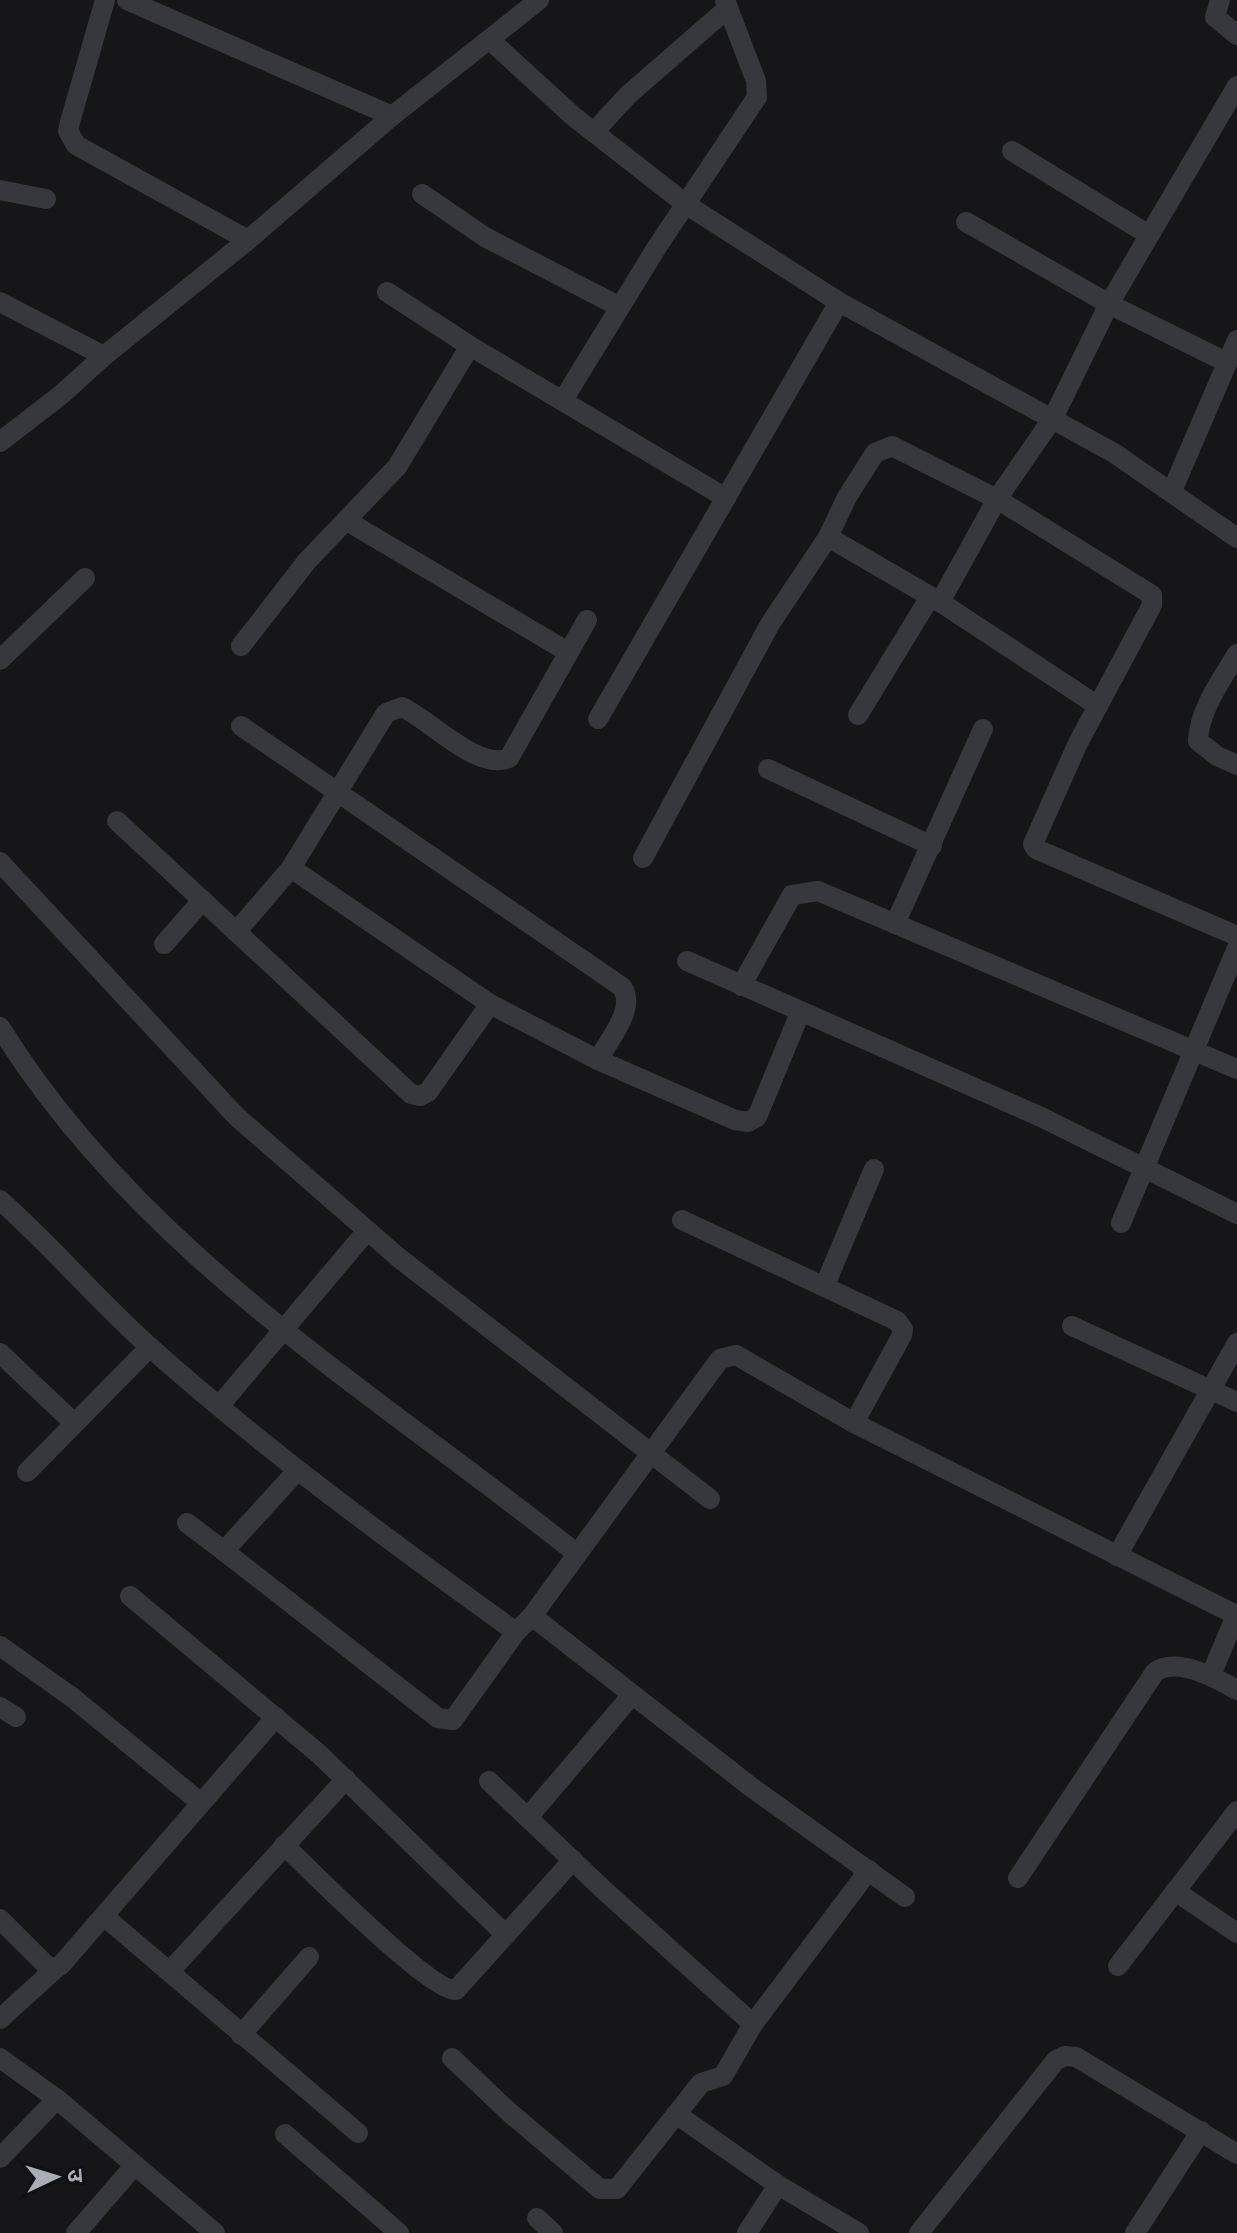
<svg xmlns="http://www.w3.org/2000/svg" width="1237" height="2233" viewBox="0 0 1237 2233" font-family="'Source Sans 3','Noto Sans Devanagari',sans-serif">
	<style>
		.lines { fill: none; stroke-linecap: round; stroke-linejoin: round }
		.minor { stroke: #37383d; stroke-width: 20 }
	</style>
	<rect width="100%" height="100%" fill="#161618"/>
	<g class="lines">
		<g class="minor">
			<path d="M105,0L70,122L68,131L76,145L248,240"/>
			<path d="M127,0L392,116"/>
			<path d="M1220,0L1215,17L1237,35"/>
			<path d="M490,40L573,116L687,205L839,302L1114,453L1237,538"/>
			<path d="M594,132L628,95L728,8"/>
			<path d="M1012,151L1149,235"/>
			<path d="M0,190L46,199"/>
			<path d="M422,194L485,237L620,307"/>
			<path d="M966,222L1109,304L1237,86"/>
			<path d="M387,292L470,346L726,498"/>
			<path d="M0,302L104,356L248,240L392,116L539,0"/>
			<path d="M563,400L657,247L757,97L756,81L725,0"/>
			<path d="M0,442L62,394L104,356"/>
			<path d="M1172,491L1237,340"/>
			<path d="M347,521L568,652"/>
			<path d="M828,537L940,602L1098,706"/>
			<path d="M940,602L997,499L1053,418L1109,304L1226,362"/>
			<path d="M241,646L307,561L397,467L470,346"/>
			<path d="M1237,654C1222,679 1199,710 1198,741L1217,756L1237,765"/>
			<path d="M0,660L85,578"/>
			<path d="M858,715L930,597"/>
			<path d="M598,719L839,302"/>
			<path d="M241,726L622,987C637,1008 608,1041 598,1060"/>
			<path d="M768,769L932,846"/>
			<path d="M117,821L411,1094L420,1096L428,1092L490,1004"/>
			<path d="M643,858L770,624L828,537L847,497L875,453L892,446L997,499L1152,595V605L1078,743L1033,844L1036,849L1237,936"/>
			<path d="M0,862L236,1116L399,1258L710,1499"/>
			<path d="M291,868L490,1004L598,1060L735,1120L748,1122L757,1117L800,1013"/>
			<path d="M895,924L983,729"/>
			<path d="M236,932L291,868L386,713L402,707C430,720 479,772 509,758L587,620"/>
			<path d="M164,944L203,900"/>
			<path d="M687,961L1041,1117L1237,1214"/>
			<path d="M741,986L792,895L818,891L1237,1069"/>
			<path d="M0,1027C139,1252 374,1392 576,1553"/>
			<path d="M0,1200C53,1247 99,1302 152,1349C267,1451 391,1542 516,1632L532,1616L751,1787L905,1897"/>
			<path d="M682,1220L897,1321L903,1329L902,1335L854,1423"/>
			<path d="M1121,1223L1237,948"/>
			<path d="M825,1285L874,1169"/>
			<path d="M1072,1326L1237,1402"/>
			<path d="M0,1353L74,1423"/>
			<path d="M219,1406L366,1232"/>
			<path d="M297,1471L224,1551L438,1718L453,1720L516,1632"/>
			<path d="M27,1472L150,1347"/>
			<path d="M187,1523L224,1551"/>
			<path d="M1117,1556L1237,1343"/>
			<path d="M130,1596L319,1754L506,1935"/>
			<path d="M532,1616L720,1359L736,1355L854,1423L1236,1615"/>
			<path d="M0,1646L73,1698L201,1803"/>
			<path d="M1211,1675L1237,1613"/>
			<path d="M0,1707L16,1717"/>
			<path d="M489,1781L607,1893L753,2024L869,1870"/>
			<path d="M529,1816L632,1695"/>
			<path d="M284,1845C310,1870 430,1991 456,1990L573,1860"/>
			<path d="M1018,1878L1155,1672C1177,1656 1218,1679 1237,1690"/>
			<path d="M1175,1891L1237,1933"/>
			<path d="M105,1917L358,2133"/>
			<path d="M0,1919L46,1965L55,1969L61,1965L276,1717"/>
			<path d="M1118,1966L1237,1811"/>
			<path d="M170,1971L346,1779"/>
			<path d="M0,2019L55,1969"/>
			<path d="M241,2035L309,1957"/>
			<path d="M0,2058L57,2099L215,2233"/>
			<path d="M452,2058L509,2112L600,2189H617L701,2083L723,2076L753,2024"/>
			<path d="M676,2114L778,2185"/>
			<path d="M285,2134L399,2233"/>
			<path d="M0,2158L57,2099"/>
			<path d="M537,2218L553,2233"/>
			<path d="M76,2233L135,2165"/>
			<path d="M747,2233L778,2185L859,2233"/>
			<path d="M919,2233L1056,2060L1065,2056L1076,2057L1237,2154"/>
			<path d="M1135,2233L1201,2131"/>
		</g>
	</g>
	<g transform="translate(56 2177) rotate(86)" stroke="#111113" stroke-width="6" paint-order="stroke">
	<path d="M0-6L14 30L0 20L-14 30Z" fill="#a8adb8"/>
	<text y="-12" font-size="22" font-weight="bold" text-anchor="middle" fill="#a8adb8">उ</text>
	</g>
</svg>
